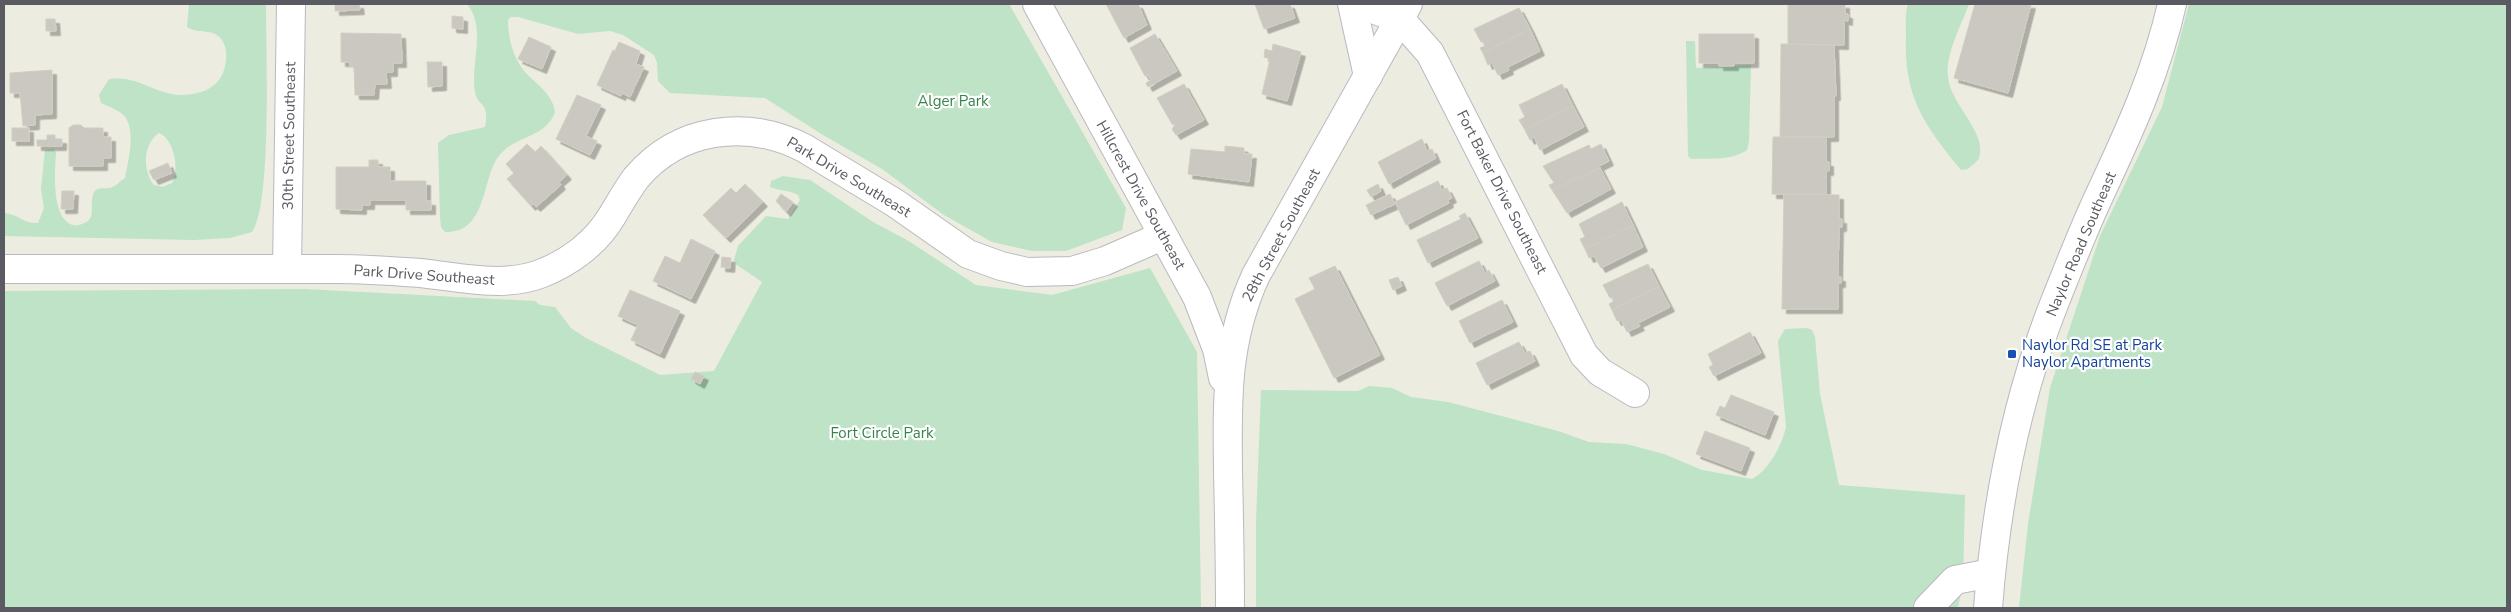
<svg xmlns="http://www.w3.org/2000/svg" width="2511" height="612" viewBox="0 0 2511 612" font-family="'Nunito Sans',sans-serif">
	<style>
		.green { fill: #bee3c6; fill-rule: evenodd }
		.building { fill: #cac8c0; stroke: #d0cfc0; filter: url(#shadow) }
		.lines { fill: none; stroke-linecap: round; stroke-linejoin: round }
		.minor-casing { stroke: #b9b9c0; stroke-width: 30 }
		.minor { stroke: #fff; stroke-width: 28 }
		.transit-dot { fill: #1a4fb4; stroke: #fff; stroke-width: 2 }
		.labels { text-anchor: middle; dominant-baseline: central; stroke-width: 4.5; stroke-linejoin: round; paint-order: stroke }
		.park-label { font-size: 15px; fill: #37834c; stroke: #fff }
		.street-label { font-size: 15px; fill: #5a5b62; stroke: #fff }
		.transit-label { font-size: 15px; fill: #164399; stroke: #fff; text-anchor: start }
	</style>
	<defs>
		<filter id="shadow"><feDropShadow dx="4.5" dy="4.5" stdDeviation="0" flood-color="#0004"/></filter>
	</defs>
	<rect width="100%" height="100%" fill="#ecece1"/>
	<g class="green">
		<path d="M189,4H266C266,46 272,204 252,232L230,238L194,240L4,236V213C18,214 24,224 38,223L44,208L41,189L45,150L53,149L56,152C55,170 51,214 70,224C75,227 84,224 88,221C96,214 88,200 95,191C98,187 104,189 109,188C114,188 120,181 125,178C128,161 135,136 127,120C123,111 109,107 101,103L99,95L109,79C146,74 162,106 204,91C212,88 220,81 223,73C228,60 229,39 213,33C203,30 196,33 187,27ZM159,133C174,139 180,169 172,183L163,187L154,185C142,170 143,144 159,133Z"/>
		<path d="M467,4H1009L1126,208L1122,230L1066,251H1032L992,242L944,215L882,169L823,135L765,98L670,93L658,81L657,63L654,55L623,35L610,31L578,34L518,17H511L508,20C508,38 513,58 525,72C537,85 552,93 555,112C544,142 509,133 494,164C482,190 483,233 445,232L441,227L440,217L438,143L449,135L485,127C490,100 478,108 475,92C470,64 487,28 467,4Z"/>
		<path d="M1908,4H1969C1961,26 1945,54 1948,77C1950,104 1988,133 1979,158C1977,162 1971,166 1968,169L1961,170C1924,125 1903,96 1906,34C1906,25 1905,12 1908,4Z"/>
		<path d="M2189,4H2507V608H2019L2028,524L2050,388L2100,236L2162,107Z"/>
		<path d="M1686,41H1695L1696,68L1751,65L1749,141L1747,150C1730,161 1711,158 1691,159L1688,156Z"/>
		<path d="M783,176L810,180L873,222L907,240L976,285L1052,295L1150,268L1197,352L1201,608H4V291L305,289L535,301L540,305L555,307L571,328L586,338L660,375L714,371L762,282L737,265L734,260L738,246L766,216L788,219L800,200L798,195C789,190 780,191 770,187L771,181Z"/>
		<path d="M1807,328L1812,330L1815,337L1820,394L1839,485L1965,495L1963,583L1958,608H1256V522L1261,390L1358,391L1369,386L1392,388L1411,397L1448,402L1558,431L1589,442L1626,444L1664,454L1702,470L1752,479C1769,470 1782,445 1786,427L1778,341L1785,329Z"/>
	</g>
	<g class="building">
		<path d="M335,4H359L360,10L335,11Z"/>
		<path d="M1106,4H1138L1147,25L1124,38Z"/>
		<path d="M1255,4H1290L1295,18L1264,29Z"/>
		<path d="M1788,4H1845V14H1848V21L1844,20V45L1788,44Z"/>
		<path d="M1975,4H2031L2008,93L1954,78Z"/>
		<path d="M1519,8L1530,29L1483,53L1480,48L1485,46L1483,41L1481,42L1474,29Z"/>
		<path d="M452,16L463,17V29L452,28Z"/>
		<path d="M46,19H55L56,31H46Z"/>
		<path d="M1530,29L1540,51L1508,67L1509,70L1498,75L1492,63L1488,65L1483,53Z"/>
		<path d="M341,33L401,34L402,63H393V72H386L387,84H375L374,95H355L354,67H350V62H341Z"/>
		<path d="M1155,34L1177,71L1148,87L1146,83L1151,80L1148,75L1145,76L1130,48Z"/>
		<path d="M1699,34H1754V63H1734V66H1719V63H1699Z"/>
		<path d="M529,37L551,47L542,69L518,59Z"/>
		<path d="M619,42L640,51L636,64L644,67L630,97L622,93L621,96L597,85L613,50L615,51Z"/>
		<path d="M1273,44L1301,52L1287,101L1262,94L1270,59L1264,57L1265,49L1272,51Z"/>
		<path d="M1781,44L1834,45L1836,96H1834V137H1780Z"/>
		<path d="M427,62H442V86L428,87Z"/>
		<path d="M52,70V114L35,115V125L23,126L20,93H10V73Z"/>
		<path d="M1184,84L1204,120L1176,135L1172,129L1175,125L1172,124L1157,98Z"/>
		<path d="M1562,84L1573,106L1525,130L1519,120L1525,117L1519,105Z"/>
		<path d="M577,95L601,105L586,136L597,141L590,155L556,139Z"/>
		<path d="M1573,106L1584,127L1540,150L1534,137L1530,140L1525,130Z"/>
		<path d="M73,125H81L84,128H103V137H111V158H103V166H69V128Z"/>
		<rect x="12" y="128" width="17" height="13"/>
		<path d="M47,135H55V139H62V146H37V140H47Z"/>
		<path d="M1773,137H1826V162H1829V171H1826V195L1772,194Z"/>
		<path d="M1422,139L1427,151L1432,149L1436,158L1389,184L1378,162Z"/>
		<path d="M527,144L535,152L541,146L567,175L559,182L561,185L536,207L533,204L531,206L507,179L514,173L506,164Z"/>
		<path d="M1601,144L1609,161L1599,166L1600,168L1552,190L1549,185L1554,183L1543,166L1589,145L1591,149Z"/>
		<path d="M1225,146L1244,148V154H1252L1249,182L1188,174L1191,149L1225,152Z"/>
		<path d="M369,160H378V167H390V181H426V201H431V210H406V200H370V205H362V210L336,209V167H369Z"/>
		<path d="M168,163L172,173L154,180L149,171Z"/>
		<path d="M1600,168L1611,189L1567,213L1552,190Z"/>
		<path d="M1438,181L1442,190L1447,188L1452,198L1448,200L1449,203L1406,225L1395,202Z"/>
		<path d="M745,184L763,202L726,238L703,215L731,188L736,193Z"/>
		<path d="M1378,184L1381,191L1371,197L1367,190Z"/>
		<path d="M62,191H74L73,209H61Z"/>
		<path d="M781,194L793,202L786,212L776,201Z"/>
		<path d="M1390,194L1395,204L1371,215L1366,205Z"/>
		<path d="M1784,194L1839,195V219H1842V227H1839L1838,277H1841V283H1838V309H1782Z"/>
		<path d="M1622,202L1633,225L1585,249L1580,239L1585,237L1579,224Z"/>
		<path d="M1465,213L1478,238L1428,263L1417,240L1461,219L1459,216Z"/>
		<path d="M1633,225L1643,247L1601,268L1594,256L1589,258L1585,249Z"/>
		<path d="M691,239L715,251L691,299L653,281L665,256L680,263Z"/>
		<path d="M722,257L731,258L730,268L721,267Z"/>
		<path d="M1479,261L1485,273L1489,270L1495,281L1447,306L1435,283Z"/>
		<path d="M1648,264L1659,286L1612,310L1609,304L1614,301L1612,297L1610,298L1603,285Z"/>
		<path d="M1335,266L1380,355L1334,378L1295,299L1315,289L1309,278Z"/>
		<path d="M1398,277L1402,286L1393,290L1389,280Z"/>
		<path d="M1659,286L1670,307L1638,323L1640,326L1627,332L1621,320L1617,321L1612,310Z"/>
		<path d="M630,290L680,311L660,354L631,340L638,325L618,316Z"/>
		<path d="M1502,300L1513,322L1470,343L1459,321Z"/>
		<path d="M1750,332L1761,353L1714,376L1709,367L1713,365L1708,354Z"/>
		<path d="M1519,342L1525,353L1530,351L1535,361L1487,385L1476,363Z"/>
		<path d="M695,372L704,376L700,384L691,379Z"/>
		<path d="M1731,395L1774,412L1765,435L1716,415L1720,406L1725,408Z"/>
		<path d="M1705,431L1750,448L1741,471L1696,454Z"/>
	</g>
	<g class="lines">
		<g class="minor-casing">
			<g id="minor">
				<path d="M1037,4L1197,297L1217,349L1223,378"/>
				<path d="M1352,4L1368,76"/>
				<path d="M1359,4L1400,19L1430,53L1584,355L1600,372L1635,393"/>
				<path d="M4,269H337C365,269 392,271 420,273C459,277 502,288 540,274C569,263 596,243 612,216C620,203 627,190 636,178C679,127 747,119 804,148L895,203L968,254L1001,266L1027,272L1072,271L1105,261L1162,236"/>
				<path d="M287,269L291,4"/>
				<path d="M1230,608C1230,562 1229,516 1228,470C1227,401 1226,340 1256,275L1408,4"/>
				<path d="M1928,608L1955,580L1991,573"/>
				<path d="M1988,608C1996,504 2017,396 2056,299C2070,264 2084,228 2100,194C2129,132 2157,71 2172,4"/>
			</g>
		</g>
		<use href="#minor" class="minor"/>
	</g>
	<rect class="transit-dot" x="2007" y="349" width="10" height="10" rx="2.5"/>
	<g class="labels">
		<g class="park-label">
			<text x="953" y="101">Alger Park</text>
			<text x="882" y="433">Fort Circle Park</text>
		</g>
		<g class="street-label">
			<text transform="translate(289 136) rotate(-89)">30th Street Southeast</text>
			<text transform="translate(849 177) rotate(31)">Park Drive Southeast</text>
			<text transform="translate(1502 192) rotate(63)">Fort Baker Drive Southeast</text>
			<text transform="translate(1141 195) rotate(61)">Hillcrest Drive Southeast</text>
			<text transform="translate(1281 235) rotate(-62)">28th Street Southeast</text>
			<text transform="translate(2081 244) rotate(-67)">Naylor Road Southeast</text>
			<text transform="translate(424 275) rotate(4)">Park Drive Southeast</text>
		</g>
		<g class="transit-label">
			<text x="2022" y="345">Naylor Rd SE at Park<tspan x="2022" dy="17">Naylor Apartments</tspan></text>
		</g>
	</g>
	<rect width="2511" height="612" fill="none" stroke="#5a5b62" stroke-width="10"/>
</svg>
